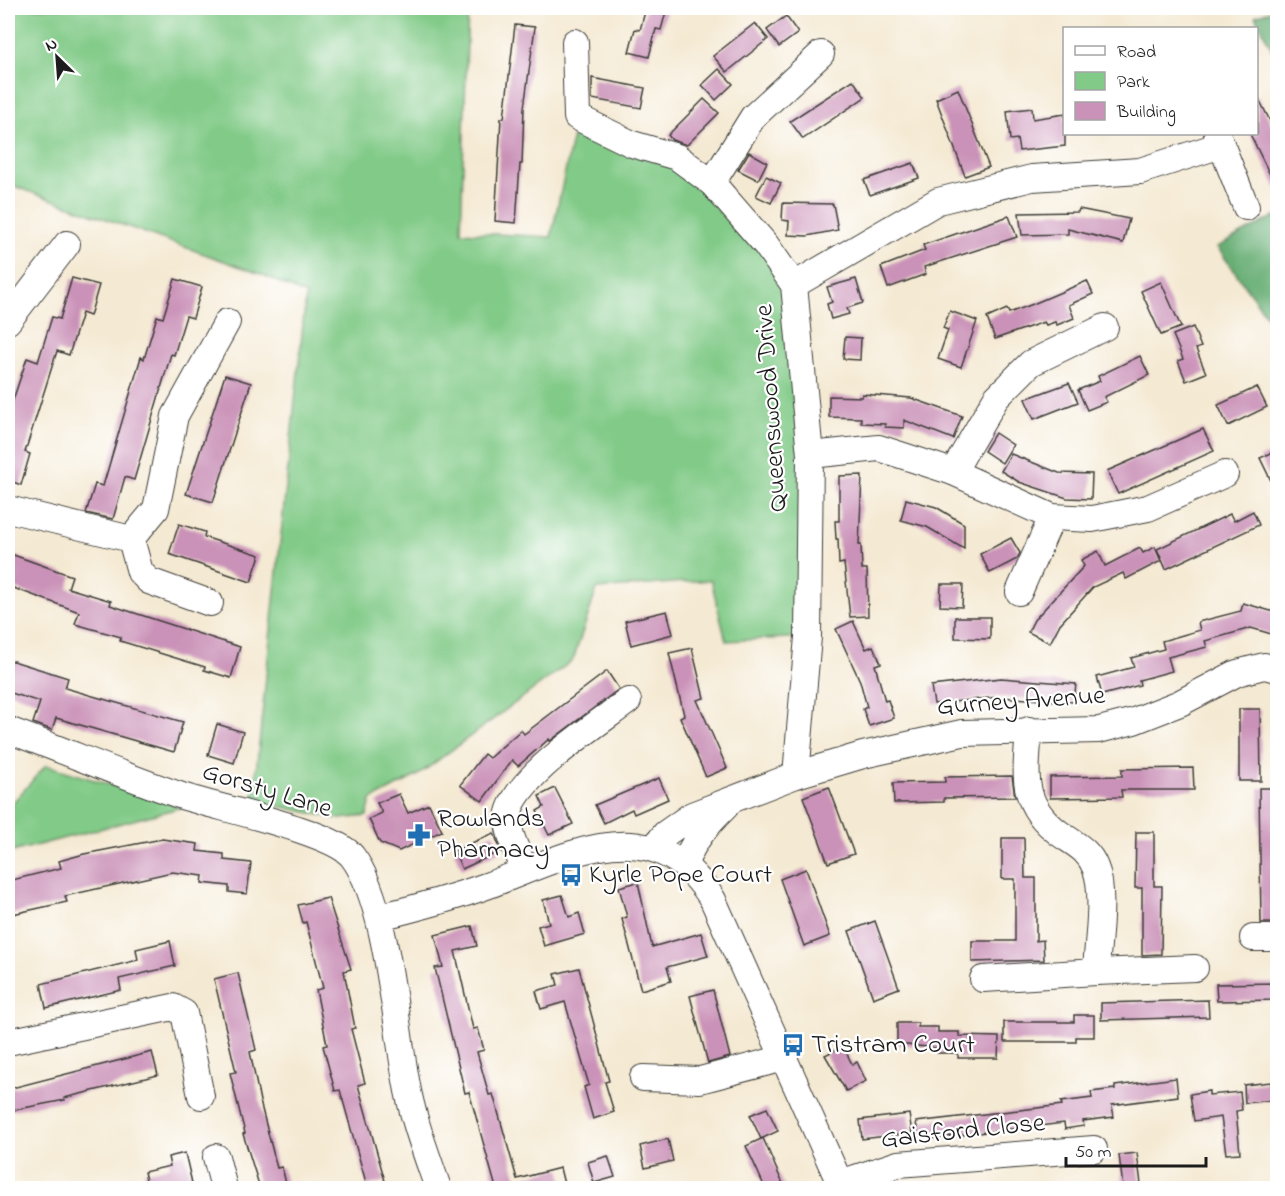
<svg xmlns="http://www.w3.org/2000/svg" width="1285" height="1196" viewBox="0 0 1285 1196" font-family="'Indie Flower',sans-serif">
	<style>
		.green { fill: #81ca87; stroke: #4e7352; stroke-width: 1.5 }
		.forest { fill: #68ae74; stroke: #426548; stroke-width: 1.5 }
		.building { fill: #ca92b8 }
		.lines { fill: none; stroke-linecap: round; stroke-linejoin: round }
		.minor-casing { stroke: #3c3b37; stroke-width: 28 }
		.minor { stroke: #fff; stroke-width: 26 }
		.labels { text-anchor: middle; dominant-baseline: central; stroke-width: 4.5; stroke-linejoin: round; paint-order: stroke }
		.street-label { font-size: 27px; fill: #1c1c1c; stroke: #fff }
		.poi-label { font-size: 27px; fill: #1c1c1c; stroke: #fff; text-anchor: start }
	</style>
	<rect width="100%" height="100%" fill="#fff"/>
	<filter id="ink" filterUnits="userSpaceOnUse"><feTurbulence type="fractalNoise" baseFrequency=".0167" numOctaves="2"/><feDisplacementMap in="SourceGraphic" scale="12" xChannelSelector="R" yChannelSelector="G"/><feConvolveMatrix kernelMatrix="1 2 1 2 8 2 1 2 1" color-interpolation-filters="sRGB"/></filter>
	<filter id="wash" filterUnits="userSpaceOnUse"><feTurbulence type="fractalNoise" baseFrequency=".008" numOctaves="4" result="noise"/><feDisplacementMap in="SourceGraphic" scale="24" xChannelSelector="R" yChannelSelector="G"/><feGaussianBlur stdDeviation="1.35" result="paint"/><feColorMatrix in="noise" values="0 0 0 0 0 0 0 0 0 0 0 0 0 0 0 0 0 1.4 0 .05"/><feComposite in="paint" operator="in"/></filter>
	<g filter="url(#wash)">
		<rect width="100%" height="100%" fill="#f4e9d2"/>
		<g class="green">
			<path d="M8,8H468L461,232L551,237L577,117L677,157L794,285L808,637L726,641L711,580L597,589L573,660L418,775L371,800L367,816L340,819L253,801L306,295L263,275L8,184Z"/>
			<path d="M46,765L183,807L8,853V808Z"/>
		</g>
		<g class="forest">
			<path d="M1278,8V60H1277L1255,16Z"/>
			<path d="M1277,215V331L1217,247Z"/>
		</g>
		<g id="blocks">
			<g class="building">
				<path d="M646,8H667L661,30L656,29L649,57L629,52L635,29L640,30Z"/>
				<path d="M786,16L798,33L779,47L767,30Z"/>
				<path d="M755,23L768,39L727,72L713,56Z"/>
				<path d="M515,25L535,27L524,108L522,164H520L516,223L495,221L501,118H504Z"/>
				<path d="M719,69L733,84L716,100L702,85Z"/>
				<path d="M592,78L645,88L641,108L592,99Z"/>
				<path d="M853,80L865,97L803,139L790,121Z"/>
				<path d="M958,89L989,167L965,176L936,99Z"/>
				<path d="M1257,95L1278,137V191L1250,134H1257Z"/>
				<path d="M704,99L719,113L687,145L672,140L668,135Z"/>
				<path d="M1032,108L1033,119L1065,114V146L1019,151L1017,139L1010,140L1007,111Z"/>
				<path d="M749,152L767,162L758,180L738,170Z"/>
				<path d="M913,163L919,178L870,195L864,180Z"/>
				<path d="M766,176L781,183L771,203L756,196Z"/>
				<path d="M783,203L833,204L838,230L807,236L788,235L789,221L782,220Z"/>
				<path d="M1079,209L1129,219L1123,243L1068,229V234L1022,235L1019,213L1078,212Z"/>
				<path d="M1009,216L1017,237L924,267L926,274L888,288L881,267L925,250L923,245Z"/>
				<path d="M72,278L99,285L90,316L82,313L69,355L57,351L25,452L30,454L21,485L8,480V415L27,358L38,362L52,317L60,319Z"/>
				<path d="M175,279L202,287L193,318L186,316L174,355L171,354L134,480L125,477L113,519L86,513L95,484L103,486L141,357L144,359L157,316L163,318Z"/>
				<path d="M856,279L863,303L847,308L849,314L831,319L827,304L832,302L827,287Z"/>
				<path d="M1087,281L1093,294L1069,305L1074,318L1057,325L1055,322L1046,325L1044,322L995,339L987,318L1007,309L1009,313L1033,304Z"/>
				<path d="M1161,282L1181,327L1161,335L1141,291Z"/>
				<path d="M950,311L977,321L961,367L938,359L948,330L943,328Z"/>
				<path d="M1193,327L1201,347L1196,349L1206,373L1186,381L1178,361L1183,359L1173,335Z"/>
				<path d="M845,337L861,338L860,360L843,359Z"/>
				<path d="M1140,356L1149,375L1104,397L1107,402L1087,410L1078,390L1100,381L1098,376Z"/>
				<path d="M225,375L251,383L213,502L186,494Z"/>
				<path d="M1069,383L1078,402L1034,419L1025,399Z"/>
				<path d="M1257,387L1267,407L1228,426L1218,405Z"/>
				<path d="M862,394L911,398L962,416L953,439L904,420V428L885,427V424L861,423V418L829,417V396L862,397Z"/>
				<path d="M1203,429L1214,451L1118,494L1107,471Z"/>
				<path d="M995,433L1013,445L1002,463L984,451Z"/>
				<path d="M1278,450V495L1260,458Z"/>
				<path d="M1011,454L1059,473L1092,474L1091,499L1067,498L1019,482L1001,471Z"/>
				<path d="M862,475L859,545H861L862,569H867L868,616L850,617L844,563L839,564L838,539H836L835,521H839V476Z"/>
				<path d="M906,499L936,507L964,524V549L927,527L901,520Z"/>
				<path d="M1253,511L1259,525L1166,569L1157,549L1230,514L1234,521Z"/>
				<path d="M179,524L205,532L204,537L260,555L251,582L169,554Z"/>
				<path d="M1011,538L1020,553L1017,559L990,573L980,554Z"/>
				<path d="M1155,547L1161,561L1126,579L1123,573L1093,587L1060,624L1050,643L1028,632L1034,620L1084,566L1081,560L1098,551L1105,566L1140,548L1143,553Z"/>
				<path d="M8,553L72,576L68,588L111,601L110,605L240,647L231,678L204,670L205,667L120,641L121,637L75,624L79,612L8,586Z"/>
				<path d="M941,584H963L962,607L940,606Z"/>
				<path d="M1243,603L1278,613V636L1251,628L1205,641L1207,647L1168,657L1172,671L1139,680L1140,685L1102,695L1097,677L1134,667L1131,658L1164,649L1162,641L1200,630L1198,622L1241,611Z"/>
				<path d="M667,611L673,634L631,645L625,621Z"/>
				<path d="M955,617H990V639L955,638Z"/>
				<path d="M853,621L866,649L873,646L881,663L875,665L885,701L888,700L894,718L869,726L863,709L867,707L860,681L836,629Z"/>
				<path d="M692,648L704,698L697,700L727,768L706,777L680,717L684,715L669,653Z"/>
				<path d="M10,660L68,678L65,688L183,722L174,752L56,718L52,730L33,723L40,702L8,692Z"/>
				<path d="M607,671L619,689L550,741L549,739L518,766L512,760L482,801L460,785L484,754L489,758L521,730L524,734Z"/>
				<path d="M1001,678L1076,684L1074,702L999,697L934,704L931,686Z"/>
				<path d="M1239,709H1260L1261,781H1239Z"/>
				<path d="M217,724L243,732L234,763L208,755Z"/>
				<path d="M1193,768L1194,790H1121L1122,797L1050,798V777L1122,776V769Z"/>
				<path d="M1012,776L1015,797L944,798V802L894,803L893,783L945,782V777Z"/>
				<path d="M659,778L668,799L634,814L632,809L604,823L595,805Z"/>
				<path d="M829,787L854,854L828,863L803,797Z"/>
				<path d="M555,788L573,824L549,835L537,811L544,807L539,796Z"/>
				<path d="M1259,788H1278V923H1261Z"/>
				<path d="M399,794L408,813L429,804L442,831L399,851L380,843L369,819L382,813L377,803Z"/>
				<path d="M1136,832H1154V886H1162L1161,954L1142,955V888H1135Z"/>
				<path d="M494,833L501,851L462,869L454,851Z"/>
				<path d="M1002,838H1024L1025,878H1036V941L1043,940L1044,960L972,962V941H1015V879H1002Z"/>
				<path d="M162,839L198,844L197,851L224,854V860L251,863L247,894L229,892V886L202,883L203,876L172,872L65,896L67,902L8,915V881L61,868L59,861L84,854Z"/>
				<path d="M806,869L830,936L804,946L780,879Z"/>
				<path d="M638,882L652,947L701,933L708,956L667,967L671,981L641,990L622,919L627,917L619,887Z"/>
				<path d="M562,895L569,917L579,913L585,934L544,946L538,926L549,923L543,900Z"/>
				<path d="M328,898L351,969L344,971L355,1028L351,1029L365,1083L358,1085L385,1181L367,1186L340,1090L335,1091L323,1046L327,1045L316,990L323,988L306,922L303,923L298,905Z"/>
				<path d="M875,921L899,988L873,998L849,931Z"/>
				<path d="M472,926L477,946L455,951L473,1029L478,1028L484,1050L477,1052L489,1095L493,1094L517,1179L560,1168L565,1188H496L469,1092L465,1093L435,968L443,967L435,935Z"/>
				<path d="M170,941L175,966L119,979L121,990L46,1008L41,984L138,960L136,949Z"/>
				<path d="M579,968L609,1081L605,1082L614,1112L593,1119L584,1087L589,1085L565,1002L541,1009L536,991L558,985L555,974Z"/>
				<path d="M238,973L256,1050L250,1052L260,1101L277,1168L282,1167L287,1188H260L243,1134L245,1133L230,1073L236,1072L214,979Z"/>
				<path d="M1278,983V1000L1217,1001L1216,984Z"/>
				<path d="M713,990L730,1057L708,1063L690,996Z"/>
				<path d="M1208,1000L1209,1017L1101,1020V1003Z"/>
				<path d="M1074,1015H1094V1037H1076V1042H1004V1022H1074Z"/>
				<path d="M897,1023H918V1027H938V1032H959V1036L999,1037L998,1058H958V1053H937V1048L897,1044Z"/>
				<path d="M843,1046L852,1064L857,1062L866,1081L846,1091L825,1055Z"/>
				<path d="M152,1052L158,1075L64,1098L65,1100L8,1111V1089Z"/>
				<path d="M1176,1078L1178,1096L1112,1105L1114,1117L1083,1121L1084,1126L1065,1129L1064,1123L919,1140L916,1122L1062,1105L1061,1102L1092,1098L1091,1092L1115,1089V1086Z"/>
				<path d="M1271,1082L1273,1100L1245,1103L1244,1085Z"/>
				<path d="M1209,1091V1095L1240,1092L1242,1110L1236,1111L1240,1153L1226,1154L1221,1117L1194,1121L1190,1094Z"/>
				<path d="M767,1108L778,1131L761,1139L750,1115Z"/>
				<path d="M909,1114L912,1133L862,1139L860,1120Z"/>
				<path d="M763,1138L779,1175L785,1188H765L758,1172L746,1146Z"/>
				<path d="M668,1139L673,1161L645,1168L640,1146Z"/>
				<path d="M185,1153L192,1183L170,1188H148L144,1172L170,1166L168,1157Z"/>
				<path d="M1137,1153L1141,1184L1123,1187L1119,1155Z"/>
				<path d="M608,1156L615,1177L594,1183L588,1162Z"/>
			</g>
		</g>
	</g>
	<g filter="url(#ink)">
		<use href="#blocks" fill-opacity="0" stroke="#3c3b37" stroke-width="1.5"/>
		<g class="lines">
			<g class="minor-casing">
				<g id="minor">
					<path d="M575,42L577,117L632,144L677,157L712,183L766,245L794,285L810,455L808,637L796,775"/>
					<path d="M1217,134L1246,207"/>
					<path d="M712,183L753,117L821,54"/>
					<path d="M794,285L938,201L1032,178L1140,171L1221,145"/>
					<path d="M8,321L67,244"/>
					<path d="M810,455L879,448L953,472L1052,517L1092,519L1148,508L1225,474"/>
					<path d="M953,472L996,398L1031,363L1105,327"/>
					<path d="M8,509L131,539L156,509L175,416L227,322"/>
					<path d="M131,539L140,572L149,581L210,603"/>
					<path d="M1019,592L1052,517"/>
					<path d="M8,730C66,751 123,776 182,796C218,808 331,831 352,856C387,901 395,1022 406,1080C412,1117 426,1153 438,1188"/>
					<path d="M654,848L665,834L692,815L796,775L863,755L962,733L1099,730L1134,721L1180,703L1237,673L1264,666L1278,669"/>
					<path d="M685,864C693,840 708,824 726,806"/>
					<path d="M524,869C519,854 509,837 508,821C506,782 598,724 628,701"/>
					<path d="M379,917C416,908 453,898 489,885C570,855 654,805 713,900L842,1188"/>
					<path d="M1253,938H1278"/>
					<path d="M1096,972L1195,968"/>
					<path d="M983,979L1096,972C1097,943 1106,892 1095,867C1088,849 1074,844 1059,833C1019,803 1026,774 1029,730"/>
					<path d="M8,1042L173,1007L184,1013L201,1096"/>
					<path d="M643,1078L700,1080L784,1058"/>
					<path d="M216,1157L224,1188"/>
					<path d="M840,1183L898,1164L1094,1149"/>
				</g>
			</g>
			<use href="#minor" class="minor"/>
		</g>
	</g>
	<defs>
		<g id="pharmacy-bare" transform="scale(1.8)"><path d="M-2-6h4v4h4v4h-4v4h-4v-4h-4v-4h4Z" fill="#1f6fb2" stroke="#fff" stroke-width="2.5" paint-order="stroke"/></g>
		<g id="bus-bare" transform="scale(1.8)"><path d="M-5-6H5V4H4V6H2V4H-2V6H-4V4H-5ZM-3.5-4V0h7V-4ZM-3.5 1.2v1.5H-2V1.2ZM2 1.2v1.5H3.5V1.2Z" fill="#1f6fb2" stroke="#fff" stroke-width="2.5" paint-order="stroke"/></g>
	</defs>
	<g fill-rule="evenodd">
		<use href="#pharmacy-bare" x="419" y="835"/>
		<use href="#bus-bare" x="571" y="875"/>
		<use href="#bus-bare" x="793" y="1045"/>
	</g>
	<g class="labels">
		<g class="street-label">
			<text transform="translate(772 408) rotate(-94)">Queenswood Drive</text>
			<text transform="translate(1021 702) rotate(-4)">Gurney Avenue</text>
			<text transform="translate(267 791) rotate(17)">Gorsty Lane</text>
			<text transform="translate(963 1132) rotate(-6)">Gaisford Close</text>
		</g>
		<g class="poi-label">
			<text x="437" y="819">Rowlands<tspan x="437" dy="31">Pharmacy</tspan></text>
			<text x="589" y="875">Kyrle Pope Court</text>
			<text x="811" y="1045">Tristram Court</text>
		</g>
	</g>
	<rect width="1285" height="1196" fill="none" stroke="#fff" stroke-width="30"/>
	<rect x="1063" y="27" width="195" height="108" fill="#ffffff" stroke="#a4a4a4" stroke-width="1.5"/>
	<rect x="1075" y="46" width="30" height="9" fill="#ffffff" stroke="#a4a4a4" stroke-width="1.5"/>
	<text x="1117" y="57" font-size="18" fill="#1c1c1c">Road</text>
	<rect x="1075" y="72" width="30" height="18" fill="#81ca87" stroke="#a4a4a4" stroke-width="1.5"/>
	<text x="1117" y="87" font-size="18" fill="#1c1c1c">Park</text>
	<rect x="1075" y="102" width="30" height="18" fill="#ca92b8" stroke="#a4a4a4" stroke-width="1.5"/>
	<text x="1117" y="117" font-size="18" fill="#1c1c1c">Building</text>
	<g transform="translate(57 57) rotate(335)" stroke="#ffffff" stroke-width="4.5" paint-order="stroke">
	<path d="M0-4.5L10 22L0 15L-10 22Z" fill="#1c1c1c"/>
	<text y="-9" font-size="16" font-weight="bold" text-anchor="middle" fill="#1c1c1c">N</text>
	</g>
	<path d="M1066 1157v9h140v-9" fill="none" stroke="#1c1c1c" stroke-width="3"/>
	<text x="1075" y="1157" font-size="18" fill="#1c1c1c" stroke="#ffffff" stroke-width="4.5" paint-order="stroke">50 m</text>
</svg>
